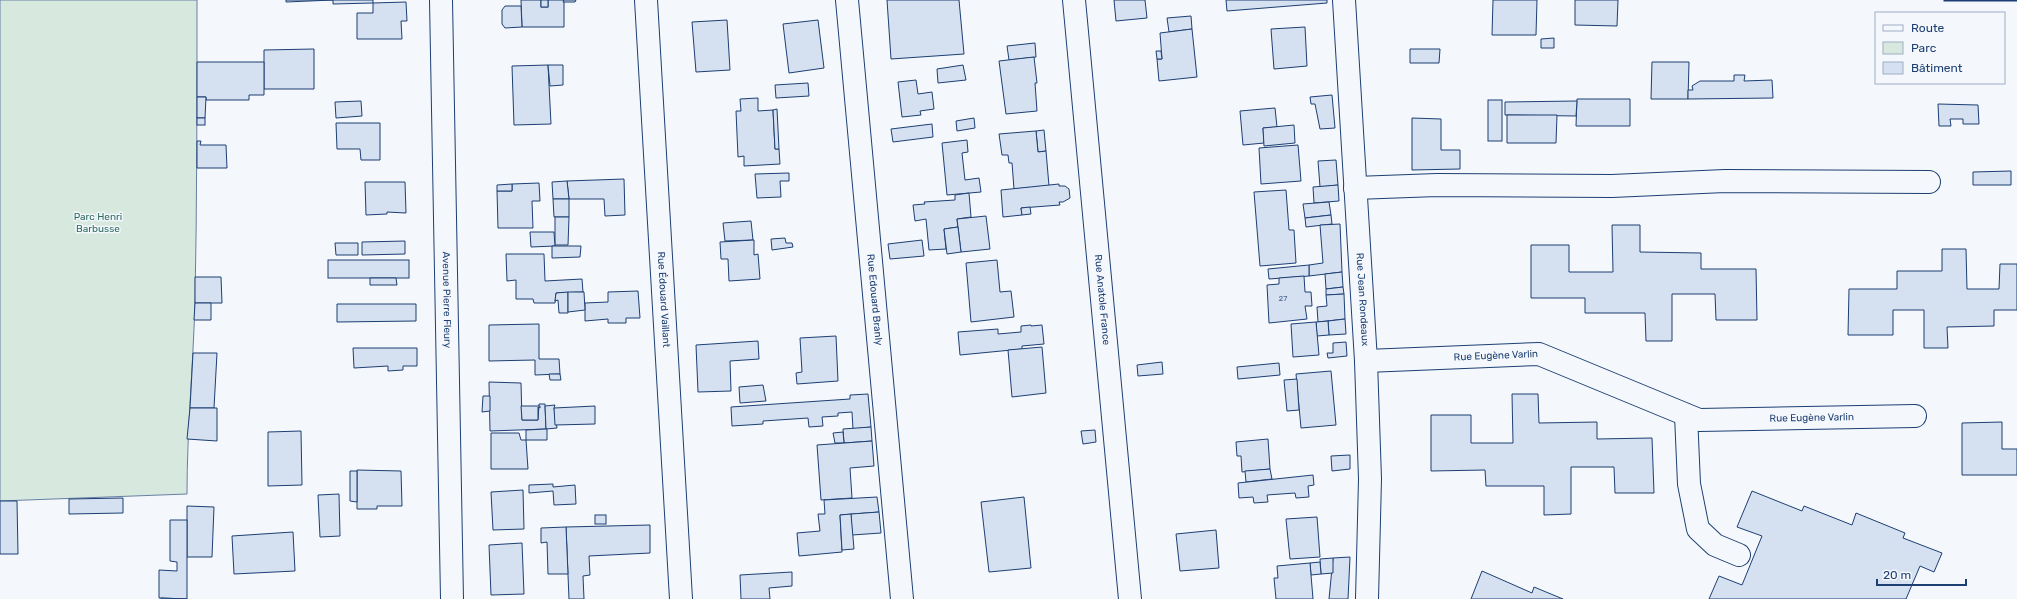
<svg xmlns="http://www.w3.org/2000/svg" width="2017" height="599" viewBox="0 0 2017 599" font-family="Rubik,sans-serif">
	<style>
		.green { fill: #d7e8df; stroke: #687fa3 }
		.building { fill: #d5e0f0; stroke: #1d3f73 }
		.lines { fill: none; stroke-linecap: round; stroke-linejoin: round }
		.minor-casing { stroke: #1d3f73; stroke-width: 24 }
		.minor { stroke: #f4f7fb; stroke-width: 22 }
		.labels { text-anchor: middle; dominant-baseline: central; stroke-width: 3; stroke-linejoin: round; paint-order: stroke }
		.number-label { font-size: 8px; fill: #4b6792 }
		.park-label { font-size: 10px; fill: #2c6c60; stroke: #f4f7fb }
		.street-label { font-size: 10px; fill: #1d3f73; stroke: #f4f7fb }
	</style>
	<rect width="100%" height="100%" fill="#f4f7fb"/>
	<path class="green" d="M0,0H197C197,101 197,202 195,303C193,367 187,431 187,494L0,501Z"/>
	<g class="building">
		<path d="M286,0H333L286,2Z"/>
		<path d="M333,0H373V3L333,4Z"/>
		<path d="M521,0H541V7H548V0H564V27H522Z"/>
		<rect x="541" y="0" width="7" height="7"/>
		<path d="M564,0H576L575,2H563Z"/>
		<path d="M887,0H959L964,54L891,59Z"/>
		<path d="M1114,0H1145L1147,18L1116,21Z"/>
		<path d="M1226,0H1327V3L1227,11Z"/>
		<path d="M1493,0H1537L1536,35H1492Z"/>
		<path d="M1575,0H1618L1617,26L1575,25Z"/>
		<rect x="1944" y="0" width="73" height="1"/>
		<path d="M406,2L407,21H401L402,39H357V13H373V3Z"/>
		<path d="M505,6H521L522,27L505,28L502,24V10Z"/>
		<path d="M1191,16L1192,29L1169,32L1167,18Z"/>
		<path d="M727,20L730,70L696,72L692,22Z"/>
		<path d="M818,20L824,68L789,73L783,24Z"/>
		<path d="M1305,27L1307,66L1274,69L1271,29Z"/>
		<path d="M1192,29L1197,77L1159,81L1157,59H1162L1160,33Z"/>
		<path d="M1554,38V48H1541V39Z"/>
		<path d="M1035,43L1036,57L1009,60L1007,46Z"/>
		<path d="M314,49V89H264V50Z"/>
		<path d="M1410,49H1440L1439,63H1410Z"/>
		<path d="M1156,51H1161L1162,59H1157Z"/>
		<path d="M1034,57L1037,83H1035L1037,111L1006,114L999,61Z"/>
		<path d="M197,62H264V95H249V100H206V97H197Z"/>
		<path d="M1652,62H1689L1688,99H1651Z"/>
		<path d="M548,65L551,124L514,125L512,66Z"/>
		<path d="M548,65H563V85L550,86Z"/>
		<path d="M963,65L966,80L938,83L937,69Z"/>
		<path d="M1734,75H1745L1744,81L1772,80L1773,98L1688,99V90H1693L1692,86L1700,81H1734Z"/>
		<path d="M916,80L918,94L932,92L934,109L920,111L921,115L902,117L898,82Z"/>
		<path d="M808,83L809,96L776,98L775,85Z"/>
		<path d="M1332,95L1335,128L1320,129L1315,104H1311L1310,97Z"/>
		<path d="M197,97H206L205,118H197Z"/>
		<path d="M758,98V111L773,110L775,149H779L780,164L744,166V156L738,157L736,111H741L740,99Z"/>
		<path d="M1577,99H1630V126H1576Z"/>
		<rect x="1488" y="100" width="14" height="41"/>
		<path d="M361,101L362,116L336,118L335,102Z"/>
		<path d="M1577,101L1576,116L1505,115V102Z"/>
		<path d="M1938,104L1978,105L1979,124H1963V119H1950L1951,126H1939Z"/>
		<path d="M1275,108L1277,127L1263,128L1264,143L1243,145L1240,111Z"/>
		<path d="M777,109L779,149H775L773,110Z"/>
		<path d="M1507,115H1557L1556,143H1507Z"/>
		<rect x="197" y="118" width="8" height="7"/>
		<path d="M974,118L975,128L957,131L956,121Z"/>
		<path d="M1412,118L1441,119V150H1460V169L1412,170Z"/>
		<path d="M336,123H380V160H361L360,149H337Z"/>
		<path d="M932,124L933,137L893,142L891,129Z"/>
		<path d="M1294,125L1295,143L1264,146L1263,128Z"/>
		<path d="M1044,130L1046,151L1038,152L1036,131Z"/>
		<path d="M1036,131L1038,152L1046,151L1049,186L1014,189L1012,163H1009L1008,155H1002L999,134Z"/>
		<path d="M967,140L968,152L962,153L965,180L979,178L981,192L947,195L942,143Z"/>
		<path d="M197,141H201L200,145H226L227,168H197Z"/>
		<path d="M1298,145L1301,181L1261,184L1259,148Z"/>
		<path d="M1336,160L1338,185L1320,187L1318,161Z"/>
		<path d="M2011,171V185H1973V172Z"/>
		<path d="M789,173V181H780L781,197L757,198L755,174Z"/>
		<path d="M624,179L625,215L605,216L604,199H569L567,181Z"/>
		<path d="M567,181L569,199H553L552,182Z"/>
		<path d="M365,182H405L406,213L387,212V214L366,215Z"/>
		<path d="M539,183L540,201H532L533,228H498L497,191H512V184Z"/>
		<path d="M512,184V191H497V185Z"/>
		<path d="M1059,184V186H1065L1069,189L1070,198L1063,202H1059L1060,205L1021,208L1022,215L1003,217L1001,190Z"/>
		<path d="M1338,185L1339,201L1314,203L1313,187Z"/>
		<path d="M1286,190L1289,230H1294L1296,263L1260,266L1254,192Z"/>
		<path d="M969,193L971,217L957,219L958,227L944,229L946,249L929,250L926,219L915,221L913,205L925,204L924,202L955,200V195Z"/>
		<path d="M553,199H569V217H554Z"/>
		<path d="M1329,202L1331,215L1305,218L1303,204Z"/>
		<path d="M1030,207L1031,214L1022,215L1021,208Z"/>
		<path d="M1331,215L1332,224L1306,227L1305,218Z"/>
		<path d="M986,216L990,249L961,252L957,219Z"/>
		<path d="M555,217H569L568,245H555Z"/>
		<path d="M751,221L753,240L725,241L723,223Z"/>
		<path d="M1340,224L1342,272L1309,276V265L1323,263L1320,225Z"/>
		<path d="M1612,225H1640V252L1701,253V269H1756L1757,320H1716L1715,294H1672V341H1646L1645,313H1585V298H1531V245H1569V272H1613Z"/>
		<path d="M958,227L961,252L947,254L944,229Z"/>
		<path d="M530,232H554L555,246L531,247Z"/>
		<path d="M785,238L786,243H792L793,247L772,250L771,239Z"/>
		<path d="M754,240V255L758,254L760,279L729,281L728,259H721L720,242Z"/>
		<path d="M922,240L924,256L890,259L888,244Z"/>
		<path d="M405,241V254L362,255V242Z"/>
		<path d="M335,243H358V255H336Z"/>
		<path d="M552,246H581L580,257L552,258Z"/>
		<path d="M1942,249H1966L1967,289H1999L2000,264H2017V310H1994V326L1947,327L1948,348H1924V310H1893V335H1848L1849,289H1897V271H1942Z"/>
		<path d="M506,254H544L545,281L582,279L583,292L556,293L555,303H534L533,299H516V280L507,281Z"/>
		<rect x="328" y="260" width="81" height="18"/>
		<path d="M997,260L1000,292L1011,291L1014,317L971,322L966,263Z"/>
		<path d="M1309,265V276L1269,279L1268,269Z"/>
		<path d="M1342,272L1343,287L1326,289L1325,274Z"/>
		<path d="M1304,276L1305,292H1311L1312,306H1305L1307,319L1269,323L1267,285L1279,284V278Z"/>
		<path d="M195,277H221L222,303H195Z"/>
		<path d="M370,278H396L397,285H370Z"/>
		<path d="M1343,287L1344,294L1326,295V289Z"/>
		<path d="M638,291L640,318H626V323H608V319L585,321V303L608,302V292Z"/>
		<path d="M568,292V313H559L558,300L555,301L556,293Z"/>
		<path d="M568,292H584L585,310L568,312Z"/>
		<path d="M1344,294L1345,319L1318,322L1317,307L1327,306L1326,295Z"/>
		<path d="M195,303H211V320H194Z"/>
		<path d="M337,304H416V321L337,322Z"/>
		<path d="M1345,319L1346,334L1329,335L1328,321Z"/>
		<path d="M1328,321L1329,335L1317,336L1316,322Z"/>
		<path d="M1316,322L1319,355L1293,357L1291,324Z"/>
		<path d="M539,324V359H559L560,374L535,375V360L489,361V325Z"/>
		<path d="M1031,325V326L1042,325L1044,344L1022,346V349L960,355L958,332L998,329V334L1021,332V326Z"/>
		<path d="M836,336L838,381L797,384L796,373L802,372L800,338Z"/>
		<path d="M758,341L759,359L730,361L731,391L698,392L696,345Z"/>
		<path d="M1346,342L1347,356L1328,358L1327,353H1333V343Z"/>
		<path d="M1042,347L1046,393L1012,397L1008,350Z"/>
		<path d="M353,348H417V366H403V370L388,371V366L354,368Z"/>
		<path d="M193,353H217L214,408H190Z"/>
		<path d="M1162,362L1163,374L1138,376L1137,365Z"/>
		<path d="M1279,363L1280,375L1238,379L1237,367Z"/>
		<path d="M1331,371L1336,425L1301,428L1296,374Z"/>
		<path d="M549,374H560L561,380H550Z"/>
		<path d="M1297,379L1299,410L1287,411L1284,380Z"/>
		<path d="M489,382L521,383L522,420H538L539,404H545L546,429L490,431Z"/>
		<path d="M763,385L766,401L740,403L739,387Z"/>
		<path d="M868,394L871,427L853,429L852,412L838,413V416L822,417L823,426L809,427L808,418L763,421V424L732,426L731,407L850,399V395Z"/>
		<path d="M1512,394H1538L1539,423L1597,422V439L1652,438L1654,493H1615L1614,467H1571V514L1544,515V486H1486L1485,470L1431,471V415H1471V443H1513Z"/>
		<path d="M483,396H490V411L482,412Z"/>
		<path d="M555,405L554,408L557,428L546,429L545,406Z"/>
		<path d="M521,406H540V408L538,407V420H522Z"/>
		<path d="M595,406V424L555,425L554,408Z"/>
		<path d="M190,408H217V441L187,439Z"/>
		<path d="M2002,422V449H2017V475H1962V423Z"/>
		<path d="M871,427L872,441L844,443L843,429Z"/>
		<path d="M546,429H547V440H526V430Z"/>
		<path d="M1095,430L1096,442L1083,444L1081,431Z"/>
		<path d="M301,431L302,485L268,486V432Z"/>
		<path d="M843,432L844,443H835L833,433Z"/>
		<path d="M491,433H519L521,440H526L528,469H491Z"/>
		<path d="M1268,439L1270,469L1242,472L1241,456H1237L1236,442Z"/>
		<path d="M872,441L874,466L850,468L852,498L821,500L817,445Z"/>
		<path d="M1350,455V469L1332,471L1331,456Z"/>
		<path d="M1270,469L1272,479L1246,482L1245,471Z"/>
		<path d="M357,470L401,471L402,506H377V509H357Z"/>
		<path d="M350,471H357V502L350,501Z"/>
		<path d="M1313,475L1314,485L1308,486L1309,497L1296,498L1295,493L1267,495L1268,502L1254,503L1253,497L1239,498L1238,483Z"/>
		<path d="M553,484V487L575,485L576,504L554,505L553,491L529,493V485Z"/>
		<path d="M523,490L524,529L493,530L491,492Z"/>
		<path d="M1752,491L1802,511L1804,506L1852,525L1856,513L1905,533L1903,538L1942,553L1934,572L1920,566L1906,599H1709L1719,576L1742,585L1762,536L1737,527Z"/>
		<path d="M339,494L340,536L320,537L318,495Z"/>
		<path d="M877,497L879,512L840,515L842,552L799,556L797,533L820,531L818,514H825L824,500Z"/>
		<path d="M1024,497L1031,568L989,572L981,502Z"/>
		<path d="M123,498V513L69,514V499Z"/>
		<path d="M0,501H17L18,554H0Z"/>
		<path d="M187,506L214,507L212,557H187Z"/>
		<path d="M879,512L881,533L852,535L851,514Z"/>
		<path d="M851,514L854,549L842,550L840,515Z"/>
		<rect x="595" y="515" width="11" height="9"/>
		<path d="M1317,517L1320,557L1290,559L1286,519Z"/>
		<path d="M170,520H187V599L159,598V570L177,571V562L170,561Z"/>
		<path d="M650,525V553L589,556L590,575L583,576L584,599H569L566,527Z"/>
		<path d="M566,527L568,574H548L547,542L541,543V528Z"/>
		<path d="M1216,530L1219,568L1180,571L1176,534Z"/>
		<path d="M293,532L295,571L234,574L232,536Z"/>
		<path d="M522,543L524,594L491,595L489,545Z"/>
		<path d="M1350,557L1348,599H1329L1333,558Z"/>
		<path d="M1333,558V573L1321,574L1320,559Z"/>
		<path d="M1320,562L1321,574L1311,575L1310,563Z"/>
		<path d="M1310,563L1313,599H1276L1274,578H1278L1277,566Z"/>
		<path d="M1482,571L1532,593L1534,587L1563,599H1471Z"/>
		<path d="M792,572V586L769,588L770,599H741L740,575Z"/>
		<path d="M161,598L187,599H161Z"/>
	</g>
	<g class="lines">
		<g class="minor-casing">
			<g id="minor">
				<path id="s1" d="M441,0L452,599"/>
				<path id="s2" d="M646,0L681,599"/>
				<path id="s3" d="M847,0L902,599"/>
				<path id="s4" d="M1074,0L1130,599"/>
				<path id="s5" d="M1344,0L1366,361L1370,479L1367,599"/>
				<path d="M1355,188L1437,185L1612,186L1725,181L1929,182"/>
				<path id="s6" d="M1366,361L1539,354L1699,420L1915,416"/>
				<path d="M1686,415L1689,484L1698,529L1715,545L1739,555"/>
			</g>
		</g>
		<use href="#minor" class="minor"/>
	</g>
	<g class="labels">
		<g class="number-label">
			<text x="1283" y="298">27</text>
		</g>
		<g class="park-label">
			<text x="98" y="217">Parc Henri<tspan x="98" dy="12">Barbusse</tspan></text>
		</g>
		<g class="street-label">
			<text stroke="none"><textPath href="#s5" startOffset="300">Rue Jean Rondeaux</textPath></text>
			<text stroke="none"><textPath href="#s1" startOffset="300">Avenue Pierre Fleury</textPath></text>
			<text stroke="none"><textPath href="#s2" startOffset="300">Rue Édouard Vaillant</textPath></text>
			<text stroke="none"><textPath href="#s3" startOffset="301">Rue Edouard Branly</textPath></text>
			<text stroke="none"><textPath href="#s4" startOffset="301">Rue Anatole France</textPath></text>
			<text stroke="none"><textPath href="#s6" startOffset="130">Rue Eugène Varlin</textPath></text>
			<text stroke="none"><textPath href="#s6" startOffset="459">Rue Eugène Varlin</textPath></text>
		</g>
	</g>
	<rect x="1875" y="12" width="130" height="72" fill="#f4f7fb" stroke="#9eadc5"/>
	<rect x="1883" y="25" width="20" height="6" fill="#f4f7fb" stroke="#9eadc5"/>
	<text x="1911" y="32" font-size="12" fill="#1d3f73">Route</text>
	<rect x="1883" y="42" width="20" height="12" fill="#d7e8df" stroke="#9eadc5"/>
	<text x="1911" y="52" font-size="12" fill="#1d3f73">Parc</text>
	<rect x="1883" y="62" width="20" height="12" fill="#d5e0f0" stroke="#9eadc5"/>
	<text x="1911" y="72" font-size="12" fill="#1d3f73">Bâtiment</text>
	<path d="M1877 579v6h89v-6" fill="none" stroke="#1d3f73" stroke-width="2"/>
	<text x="1883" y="579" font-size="12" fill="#1d3f73" stroke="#f4f7fb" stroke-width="3" paint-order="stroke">20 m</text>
</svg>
